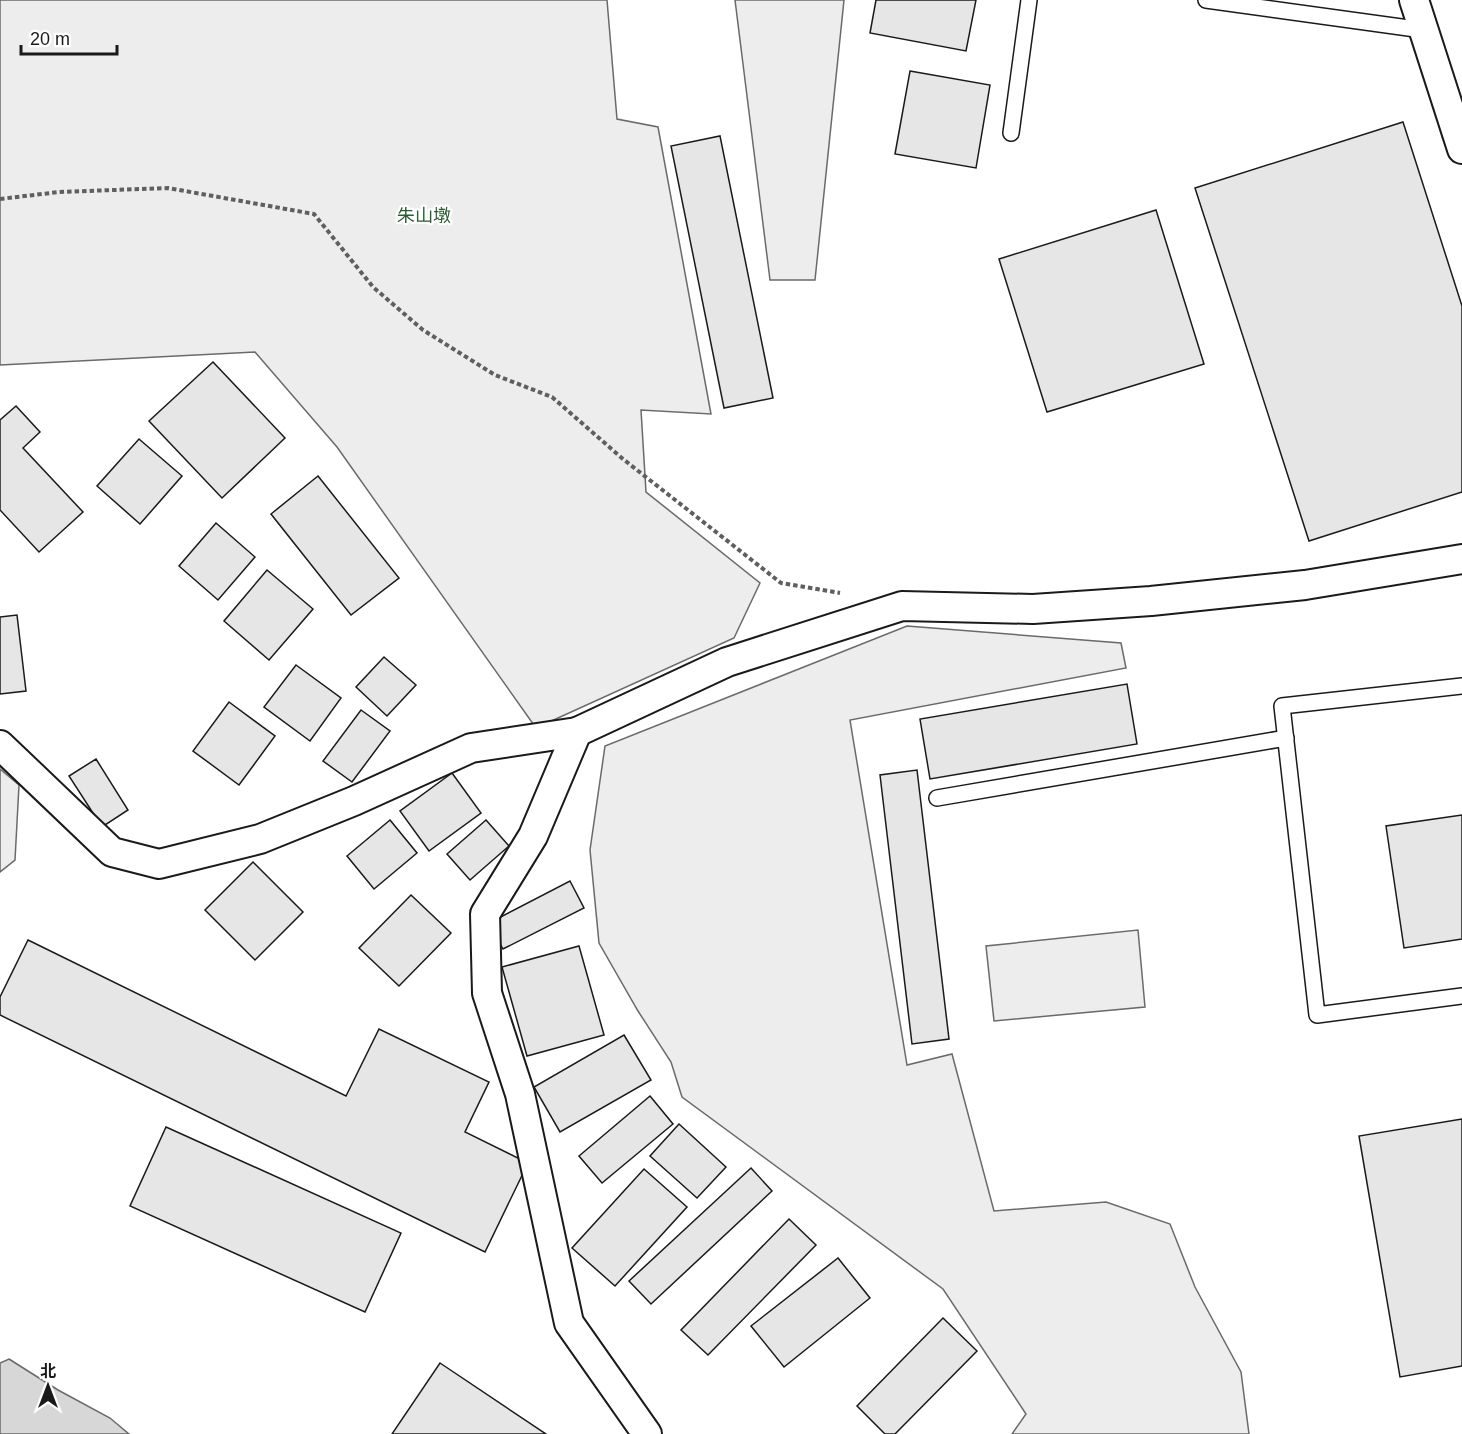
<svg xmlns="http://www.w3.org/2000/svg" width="1462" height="1434" viewBox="0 0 1462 1434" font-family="Arial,'Noto Sans SC',sans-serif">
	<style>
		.built { fill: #ededed; stroke: #6a6a6a; stroke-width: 1.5 }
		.water { fill: #d7d7d7; stroke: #6a6a6a; stroke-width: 1.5 }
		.building { fill: #e6e6e6; stroke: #1a1a1a; stroke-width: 1.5 }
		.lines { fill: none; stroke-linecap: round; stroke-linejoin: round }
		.service-casing { stroke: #1a1a1a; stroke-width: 18 }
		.minor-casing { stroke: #1a1a1a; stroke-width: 32 }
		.path { stroke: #5f5f5f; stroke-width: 4; stroke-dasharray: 4.5 3; stroke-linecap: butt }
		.service { stroke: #fff; stroke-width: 15 }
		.minor { stroke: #fff; stroke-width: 28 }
		.labels { text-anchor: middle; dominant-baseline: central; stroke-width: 4.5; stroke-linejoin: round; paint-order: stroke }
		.park-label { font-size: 18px; fill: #2b5a34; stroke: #fff }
	</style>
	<rect width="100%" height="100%" fill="#fff"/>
	<g class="built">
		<path d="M0,0H607L617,119L658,127L711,414L641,410L646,492L760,583L734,638L536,728L337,447L255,352L0,365Z"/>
		<path d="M735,0H844L815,280H770Z"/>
		<path d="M907,626L1121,643L1126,668L850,720L907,1065L952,1054L994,1211L1106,1202L1170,1224L1195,1287L1241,1372L1249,1434H1012L1026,1414L943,1289L682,1097L671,1062L638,1011L599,943L590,850L605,746Z"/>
		<path d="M0,769L19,785L15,860L0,872Z"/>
		<path d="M1138,930L1145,1007L994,1021L986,946Z"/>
	</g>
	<path class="water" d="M9,1359L58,1390L110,1418L129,1434H0V1363Z"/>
	<g class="building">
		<path d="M876,0H976L966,51L870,33Z"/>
		<path d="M910,71L990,85L976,168L895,154Z"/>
		<path d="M1403,122L1462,306V492L1309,541L1195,188Z"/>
		<path d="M720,136L773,398L724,408L671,146Z"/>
		<path d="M1156,210L1204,364L1047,412L999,259Z"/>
		<path d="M213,362L285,438L222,498L149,421Z"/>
		<path d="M16,406L40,432L23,448L83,512L39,552L0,510V420Z"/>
		<path d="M139,439L182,476L140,524L97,486Z"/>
		<path d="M318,476L399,578L351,615L271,514Z"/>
		<path d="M216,523L255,557L218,600L179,566Z"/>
		<path d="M267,570L313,609L269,660L224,621Z"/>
		<path d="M17,615L26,691L0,694V617Z"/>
		<path d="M384,657L416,685L387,716L356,687Z"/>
		<path d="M296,665L341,698L310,741L264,707Z"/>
		<path d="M1127,684L1137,744L930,779L920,719Z"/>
		<path d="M229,702L275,736L239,785L193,751Z"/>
		<path d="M361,710L390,731L352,782L323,761Z"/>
		<path d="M96,759L128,810L102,827L69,776Z"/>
		<path d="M917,770L949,1039L912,1044L880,775Z"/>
		<path d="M452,773L481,813L429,851L400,811Z"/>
		<path d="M1462,815V939L1404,948L1386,826Z"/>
		<path d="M390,820L417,853L374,889L347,856Z"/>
		<path d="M486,820L509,846L470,880L447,854Z"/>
		<path d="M253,862L303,912L255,960L205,910Z"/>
		<path d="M570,881L584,908L503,949L489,923Z"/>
		<path d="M411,895L451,933L399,986L359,948Z"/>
		<path d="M28,940L346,1096L379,1029L489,1082L465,1132L528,1163L485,1252L0,1015V997Z"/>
		<path d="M579,946L604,1035L527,1056L502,967Z"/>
		<path d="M624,1035L651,1080L560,1132L534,1087Z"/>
		<path d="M650,1096L673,1124L602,1183L579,1156Z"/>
		<path d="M1462,1119V1366L1400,1377L1359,1136Z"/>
		<path d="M679,1124L726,1167L697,1198L650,1156Z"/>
		<path d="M166,1127L401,1233L365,1312L130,1206Z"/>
		<path d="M751,1168L772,1191L651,1304L629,1281Z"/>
		<path d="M644,1169L687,1207L615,1286L572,1248Z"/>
		<path d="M789,1219L816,1245L708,1355L681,1330Z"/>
		<path d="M838,1258L870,1298L784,1367L751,1326Z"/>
		<path d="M943,1318L977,1351L895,1434H885L857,1406Z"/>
		<path d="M440,1363L546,1434H392Z"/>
	</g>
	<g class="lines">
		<g class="service-casing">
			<g id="service">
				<path d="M1206,0L1423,30"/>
				<path d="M1011,133L1029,0"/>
				<path d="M1462,686L1282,706L1317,1015L1462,996"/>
				<path d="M937,798L1286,738"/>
			</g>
		</g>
		<g class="minor-casing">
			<g id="minor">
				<path d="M1414,0L1462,149"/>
				<path d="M0,745L112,852L159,864L260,839L354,801L471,748L577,732"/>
				<path d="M647,1434L569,1323L520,1094L487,993L485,914L533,836L577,732L727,662L902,606L1033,609L1151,601L1305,585L1462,559"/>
			</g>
		</g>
		<path class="path" d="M0,199L59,192L168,188L314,214L373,287L423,330L495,375L552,397L623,459L781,583L840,593"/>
		<use href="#service" class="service"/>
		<use href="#minor" class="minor"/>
	</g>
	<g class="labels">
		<g class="park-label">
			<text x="424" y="216">朱山墩</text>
		</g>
	</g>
	<g transform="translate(48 1386)" stroke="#ffffff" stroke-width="4.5" paint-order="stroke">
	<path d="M0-4.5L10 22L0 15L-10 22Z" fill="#1a1a1a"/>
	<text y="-9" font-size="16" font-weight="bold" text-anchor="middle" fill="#1a1a1a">北</text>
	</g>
	<path d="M21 45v9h96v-9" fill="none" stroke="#1a1a1a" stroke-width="3"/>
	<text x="30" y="45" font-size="18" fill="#1a1a1a" stroke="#ffffff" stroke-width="4.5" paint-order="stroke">20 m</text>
</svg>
